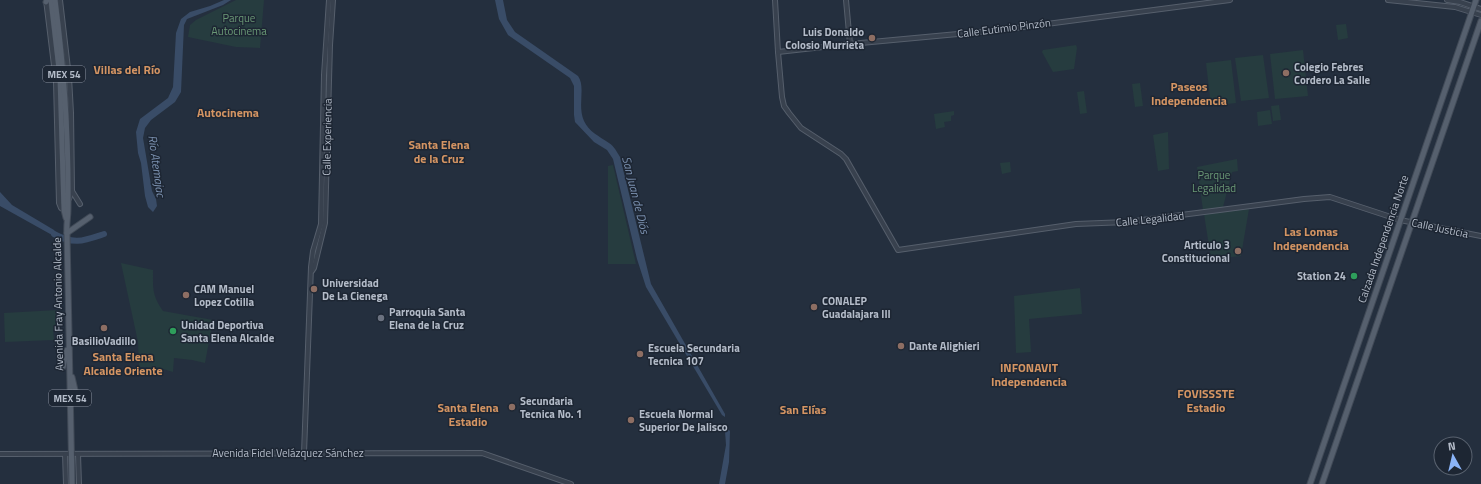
<svg xmlns="http://www.w3.org/2000/svg" width="1481" height="484" viewBox="0 0 1481 484" font-family="'Titillium Web',sans-serif">
	<style>
		.green { fill: #263c3f }
		.water { fill: #394c67 }
		.lines { fill: none; stroke-linecap: round; stroke-linejoin: round }
		.river { stroke: #394c67; stroke-width: 6 }
		.minor-casing { stroke: #565f6c; stroke-width: 6 }
		.major-casing { stroke: #414a57; stroke-width: 7 }
		.minor { stroke: #38414e; stroke-width: 4 }
		.major { stroke: #56606e; stroke-width: 5 }
		.education-dot { fill: #8d6e63; stroke: #1d2633; stroke-width: 1.5 }
		.leisure-dot { fill: #2e9e5b; stroke: #1d2633; stroke-width: 1.5 }
		.worship-dot { fill: #6b7280; stroke: #1d2633; stroke-width: 1.5 }
		.labels { text-anchor: middle; dominant-baseline: central; stroke-width: 3; stroke-linejoin: round; paint-order: stroke }
		.shield { fill: #1d2633; stroke: #878f9c; stroke-width: 1 }
		.shield-label { font-size: 10px; font-weight: bold; fill: #b4bcc9 }
		.park-label { font-size: 11px; fill: #6b9a76; stroke: #1d2633 }
		.street-label { font-size: 11px; fill: #b4bcc9; stroke: #1d2633 }
		.poi-label { font-size: 11px; font-weight: bold; fill: #b4bcc9; stroke: #1d2633; text-anchor: start }
		.neighbourhood-label { font-size: 12px; font-weight: bold; fill: #d59563; stroke: #1d2633 }
		.water-label { font-size: 12px; font-style: italic; fill: #7c92b1; stroke: #1d2633 }
	</style>
	<rect width="100%" height="100%" fill="#242f3e"/>
	<g class="green">
		<path d="M236,0H264L260,48L236,47L188,37L190,25L196,20Z"/>
		<path d="M1346,24L1348,38L1338,40L1336,25Z"/>
		<path d="M1076,45L1077,48L1074,69L1053,72L1042,52L1043,50Z"/>
		<path d="M1303,50L1308,96L1275,99L1270,54Z"/>
		<path d="M1263,55L1269,98L1241,101L1235,58Z"/>
		<path d="M1231,60L1236,103L1211,106L1206,63Z"/>
		<path d="M1140,83L1143,106L1135,107L1132,84Z"/>
		<path d="M1084,91L1087,113L1080,114L1077,92Z"/>
		<path d="M1279,105L1281,120L1273,121L1271,106Z"/>
		<path d="M1270,110L1272,124L1258,126L1257,112Z"/>
		<path d="M954,111V115L951,116V121L944,122L945,127L936,129L934,114Z"/>
		<path d="M1168,132L1169,169L1158,171L1153,135Z"/>
		<path d="M1237,159L1238,171L1232,172L1223,207L1203,210L1197,167Z"/>
		<path d="M1010,162L1011,172L1002,174L1000,163Z"/>
		<path d="M613,165L636,264H608V166Z"/>
		<path d="M1249,209L1241,256L1211,259L1204,214Z"/>
		<path d="M121,263L153,270C153,289 152,295 163,311L213,320L205,363L192,360L174,358L173,372L160,368L139,367L138,342Z"/>
		<path d="M1080,288L1082,314L1029,319L1031,352L1016,353L1014,296Z"/>
		<path d="M58,310L59,330H53L54,340L5,342L4,313Z"/>
	</g>
	<g class="water">
		<path d="M224,0H231L223,5L187,19L184,25L181,92L175,102L151,120L145,128L143,138L152,191L156,199L157,206L153,212L148,207L145,196L141,163L138,153L136,132L140,119L168,98L173,87L176,33L181,19L190,12L210,6Z"/>
		<path d="M495,0H503L507,20L515,32L578,76C586,87 577,106 584,121C589,132 599,136 609,143C614,146 617,152 620,157L651,284L725,414V417L722,415L646,287L637,259L613,159L607,150L594,142L575,122L574,115V86L570,78L508,35L499,19Z"/>
		<path d="M0,192L12,205L54,230L60,237L52,235L0,206Z"/>
		<path d="M727,428L730,431L729,462L725,484H719L726,445L725,431Z"/>
	</g>
	<g class="lines">
		<path class="river" d="M54,234C74,245 83,241 104,234"/>
		<g class="minor-casing">
			<g id="minor">
				<path d="M46,0L56,82L59,203L61,208L65,210"/>
				<path d="M60,0L69,77L71,113L72,191L69,199"/>
				<path d="M775,0L778,52L782,97L784,106L789,113L801,128L841,154L846,159L898,250L1076,224L1127,222L1304,199L1330,197L1400,220L1481,236"/>
				<path d="M846,0L850,44"/>
				<path d="M1388,0L1455,7L1481,15"/>
				<path d="M1447,0L1460,2L1481,9"/>
				<path d="M778,52L850,44L1001,30L1230,0"/>
				<path d="M72,191L80,204"/>
				<path d="M312,271L314,268L325,223L330,45L333,0"/>
				<path d="M304,453L311,267L313,251L321,224L324,75L329,0"/>
				<path d="M0,454L482,453L571,484"/>
				<path d="M65,454L66,484"/>
				<path d="M78,454L79,484"/>
			</g>
		</g>
		<g class="major-casing">
			<g id="major">
				<path d="M51,0L60,78L64,210L66,218"/>
				<path d="M55,0C64,69 69,139 68,209C68,218 66,225 67,234L72,484"/>
				<path d="M46,2L47,0"/>
				<path d="M67,233L90,217"/>
				<path d="M63,367L67,350"/>
				<path d="M72,377L77,399"/>
				<path d="M1310,484L1476,0"/>
				<path d="M1322,484L1481,21"/>
			</g>
		</g>
		<use href="#minor" class="minor"/>
		<use href="#major" class="major"/>
	</g>
	<g class="education-dot">
		<circle cx="872" cy="38" r="4"/>
		<circle cx="1286" cy="73" r="4"/>
		<circle cx="1238" cy="251" r="4"/>
		<circle cx="314" cy="289" r="4"/>
		<circle cx="186" cy="295" r="4"/>
		<circle cx="814" cy="307" r="4"/>
		<circle cx="104" cy="328" r="4"/>
		<circle cx="901" cy="346" r="4"/>
		<circle cx="640" cy="354" r="4"/>
		<circle cx="512" cy="407" r="4"/>
		<circle cx="631" cy="420" r="4"/>
	</g>
	<g class="leisure-dot">
		<circle cx="1354" cy="276" r="4"/>
		<circle cx="173" cy="331" r="4"/>
	</g>
	<circle class="worship-dot" cx="381" cy="318" r="4"/>
	<g class="labels">
		<g class="shield">
			<rect x="43" y="66" width="42" height="16" rx="3"/>
			<rect x="49" y="390" width="42" height="16" rx="3"/>
		</g>
		<g class="shield-label">
			<text x="64" y="74">MEX 54</text>
			<text x="70" y="398">MEX 54</text>
		</g>
		<g class="park-label">
			<text x="239" y="18">Parque<tspan x="239" dy="13">Autocinema</tspan></text>
			<text x="1214" y="175">Parque<tspan x="1214" dy="13">Legalidad</tspan></text>
		</g>
		<g class="street-label">
			<text transform="translate(1004 28) rotate(-7)">Calle Eutimio Pinzón</text>
			<text transform="translate(327 137) rotate(-89)">Calle Experiencia</text>
			<text transform="translate(1150 219) rotate(-6)">Calle Legalidad</text>
			<text transform="translate(1440 228) rotate(12)">Calle Justicia</text>
			<text transform="translate(1383 239) rotate(-71)">Calzada Independencia Norte</text>
			<text transform="translate(58 304) rotate(-91)">Avenida Fray Antonio Alcalde</text>
			<text x="288" y="453">Avenida Fidel Velázquez Sánchez</text>
		</g>
		<g class="poi-label">
			<text x="864" y="32" text-anchor="end">Luis Donaldo<tspan x="864" dy="13">Colosio Murrieta</tspan></text>
			<text x="1294" y="67">Colegio Febres<tspan x="1294" dy="13">Cordero La Salle</tspan></text>
			<text x="1230" y="245" text-anchor="end">Articulo 3<tspan x="1230" dy="13">Constitucional</tspan></text>
			<text x="1346" y="276" text-anchor="end">Station 24</text>
			<text x="322" y="283">Universidad<tspan x="322" dy="13">De La Cienega</tspan></text>
			<text x="194" y="289">CAM Manuel<tspan x="194" dy="13">Lopez Cotilla</tspan></text>
			<text x="822" y="301">CONALEP<tspan x="822" dy="13">Guadalajara III</tspan></text>
			<text x="389" y="312">Parroquia Santa<tspan x="389" dy="13">Elena de la Cruz</tspan></text>
			<text x="181" y="325">Unidad Deportiva<tspan x="181" dy="13">Santa Elena Alcalde</tspan></text>
			<text x="104" y="341" text-anchor="middle">BasilioVadillo</text>
			<text x="909" y="346">Dante Alighieri</text>
			<text x="648" y="348">Escuela Secundaria<tspan x="648" dy="13">Tecnica 107</tspan></text>
			<text x="520" y="401">Secundaria<tspan x="520" dy="13">Tecnica No. 1</tspan></text>
			<text x="639" y="414">Escuela Normal<tspan x="639" dy="13">Superior De Jalisco</tspan></text>
		</g>
		<g class="neighbourhood-label">
			<text x="127" y="69">Villas del Río</text>
			<text x="1189" y="86">Paseos<tspan x="1189" dy="14">Independencia</tspan></text>
			<text x="228" y="112">Autocinema</text>
			<text x="439" y="144">Santa Elena<tspan x="439" dy="14">de la Cruz</tspan></text>
			<text x="1311" y="231">Las Lomas<tspan x="1311" dy="14">Independencia</tspan></text>
			<text x="123" y="356">Santa Elena<tspan x="123" dy="14">Alcalde Oriente</tspan></text>
			<text x="1029" y="367">INFONAVIT<tspan x="1029" dy="14">Independencia</tspan></text>
			<text x="1206" y="393">FOVISSSTE<tspan x="1206" dy="14">Estadio</tspan></text>
			<text x="468" y="407">Santa Elena<tspan x="468" dy="14">Estadio</tspan></text>
			<text x="803" y="409">San Elías</text>
		</g>
		<g class="water-label">
			<text transform="translate(157 166) rotate(82)">Río Atemajac</text>
			<text transform="translate(636 195) rotate(76)">San Juan de Diós</text>
		</g>
	</g>
	<g transform="translate(1453 456) rotate(352)"><circle r="19" fill="#1d2633" stroke="#59626f"/>
	<path d="M0-3L7 15L0 10L-7 15Z" fill="#8ab4f8"/>
	<text y="-6" font-size="11" font-weight="bold" text-anchor="middle" fill="#b4bcc9">N</text>
	</g>
</svg>
